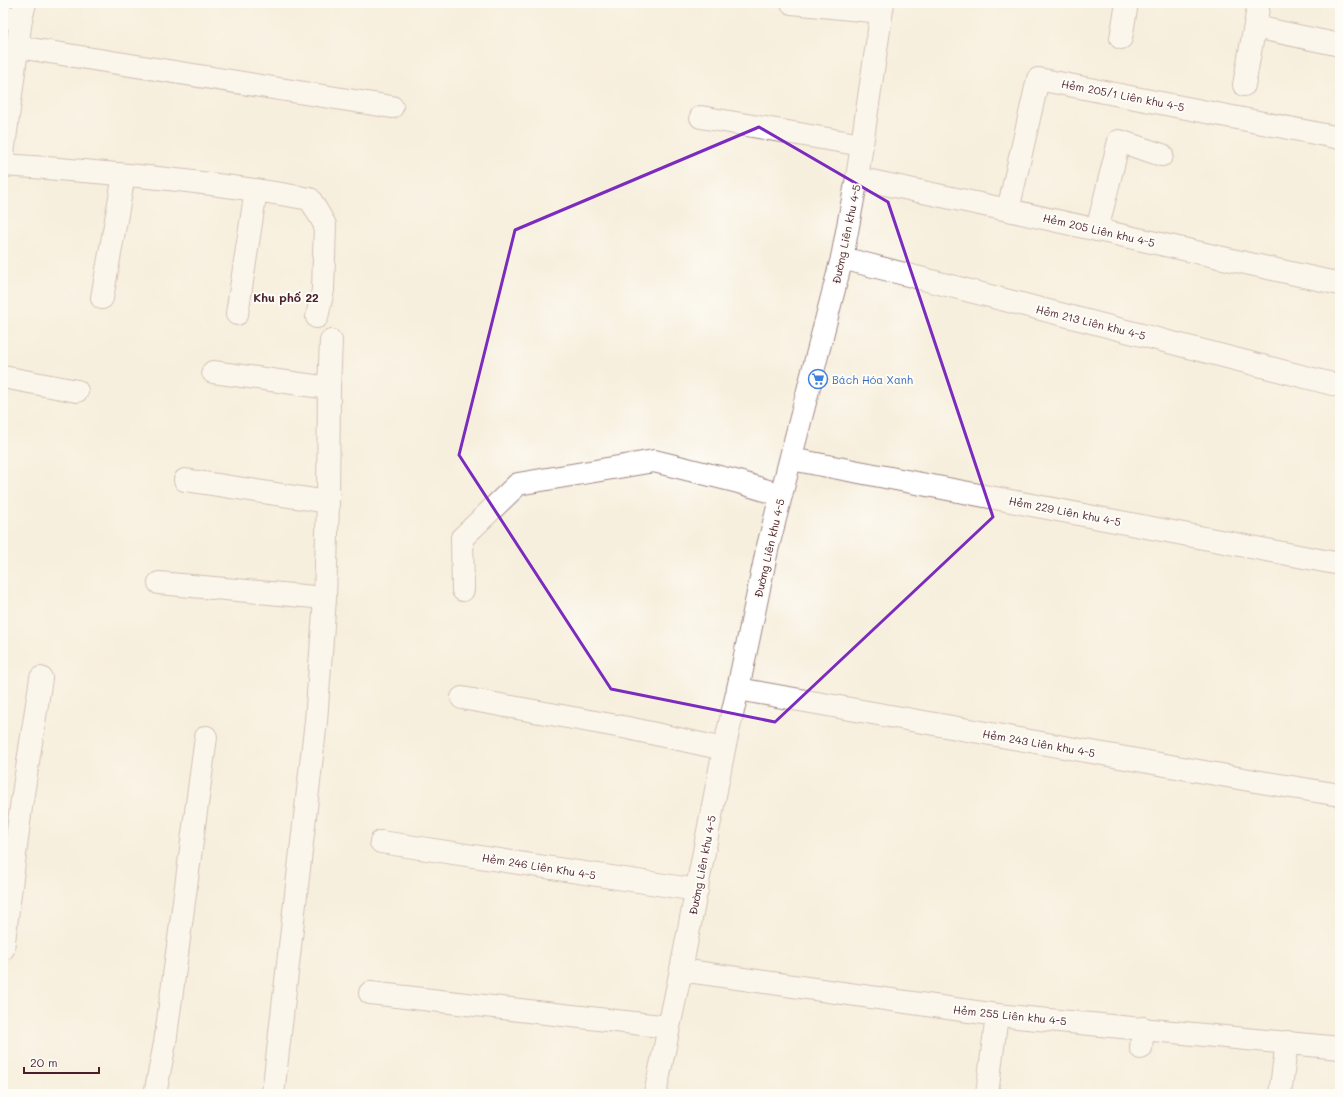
<svg xmlns="http://www.w3.org/2000/svg" width="1343" height="1097" viewBox="0 0 1343 1097" font-family="Mali,sans-serif">
	<style>
		.lines { fill: none; stroke-linecap: round; stroke-linejoin: round }
		.minor-casing { stroke: #a08784; stroke-width: 24 }
		.minor { stroke: #fff; stroke-width: 22 }
		.marked { fill: none; stroke: #7b2cbf; stroke-width: 3; stroke-linejoin: round }
		.labels { text-anchor: middle; dominant-baseline: central; stroke-width: 4; stroke-linejoin: round; paint-order: stroke }
		.street-label { font-size: 11px; fill: #4a1f2b; stroke: #fdfcf7 }
		.shop-label { font-size: 11px; fill: #366cbe; stroke: #fdfcf7; text-anchor: start }
		.neighbourhood-label { font-size: 12px; font-weight: bold; fill: #4a1f2b; stroke: #fdfcf7 }
	</style>
	<rect width="100%" height="100%" fill="#fdfcf7"/>
	<filter id="ink" filterUnits="userSpaceOnUse"><feTurbulence type="fractalNoise" baseFrequency=".025" numOctaves="2"/><feDisplacementMap in="SourceGraphic" scale="8" xChannelSelector="R" yChannelSelector="G"/><feConvolveMatrix kernelMatrix="1 2 1 2 8 2 1 2 1" color-interpolation-filters="sRGB"/></filter>
	<filter id="wash" filterUnits="userSpaceOnUse"><feTurbulence type="fractalNoise" baseFrequency=".012" numOctaves="4" result="noise"/><feDisplacementMap in="SourceGraphic" scale="16" xChannelSelector="R" yChannelSelector="G"/><feGaussianBlur stdDeviation="0.9" result="paint"/><feColorMatrix in="noise" values="0 0 0 0 0 0 0 0 0 0 0 0 0 0 0 0 0 1.4 0 .05"/><feComposite in="paint" operator="in"/></filter>
	<g filter="url(#wash)">
		<rect width="100%" height="100%" fill="#f7efdd"/>
	</g>
	<g filter="url(#ink)">
		<g class="lines">
			<g class="minor-casing">
				<g id="minor">
					<path d="M792,3L881,12"/>
					<path d="M3,17L21,19"/>
					<path d="M1255,27L1340,45"/>
					<path d="M1121,38L1127,3"/>
					<path d="M18,47L392,107"/>
					<path d="M1244,85L1259,3"/>
					<path d="M701,117L862,145"/>
					<path d="M3,154L21,19L25,3"/>
					<path d="M3,165C106,172 209,181 310,199L325,225L323,290L317,317"/>
					<path d="M857,178L1008,210L1340,284"/>
					<path d="M1008,210L1038,79L1340,138"/>
					<path d="M1097,230L1119,141L1162,155"/>
					<path d="M842,258L1340,386"/>
					<path d="M102,298L124,175"/>
					<path d="M237,314L256,190"/>
					<path d="M213,372L329,388"/>
					<path d="M3,377L77,391"/>
					<path d="M791,459L1340,564"/>
					<path d="M185,480L328,502"/>
					<path d="M159,583L325,598"/>
					<path d="M463,590L462,538L518,484L654,461L735,481L781,495"/>
					<path d="M738,689L1255,781L1340,795"/>
					<path d="M462,698L628,728L724,749"/>
					<path d="M381,842L697,890"/>
					<path d="M3,949L21,807L41,678"/>
					<path d="M681,970L997,1015L1340,1048"/>
					<path d="M370,993L669,1027"/>
					<path d="M1141,1048L1143,1028"/>
					<path d="M155,1094L165,1043L206,737"/>
					<path d="M273,1094L316,721L325,598L328,502L329,388L331,341"/>
					<path d="M655,1094L681,970L724,749L738,689L767,550L842,258L857,178L883,3"/>
					<path d="M987,1094L997,1015"/>
					<path d="M1280,1094L1287,1042"/>
				</g>
			</g>
			<use href="#minor" class="minor"/>
		</g>
	</g>
	<path d="M0 0H1343V1097H0ZM759,127L888,202L993,517L775,722L611,689L459,455L515,230Z" fill="#f7efdd" fill-opacity=".55" fill-rule="evenodd"/>
	<path class="marked" d="M759,127L888,202L993,517L775,722L611,689L459,455L515,230Z"/>
	<defs>
		<g id="supermarket-ring" transform="scale(1)"><circle r="9.5" fill="#fdfcf7" stroke="#3f7fe0" stroke-width="1.5"/><path d="M-6-5.5h2.5l.6 2H6L4.5 2H-2.5L-4.4-4H-6ZM-1.5 3.2a1.3 1.3 0 1 0 .1 0ZM3 3.2a1.3 1.3 0 1 0 .1 0Z" fill="#3f7fe0"/></g>
	</defs>
	<g fill-rule="evenodd">
		<use href="#supermarket-ring" x="818" y="379"/>
	</g>
	<g class="labels">
		<g class="street-label">
			<text transform="translate(1123 95) rotate(11)">Hẻm 205/1 Liên khu 4-5</text>
			<text transform="translate(1099 230) rotate(13)">Hẻm 205 Liên khu 4-5</text>
			<text transform="translate(846 234) rotate(-78)">Đường Liên khu 4-5</text>
			<text transform="translate(1091 322) rotate(14)">Hẻm 213 Liên khu 4-5</text>
			<text transform="translate(1065 511) rotate(11)">Hẻm 229 Liên khu 4-5</text>
			<text transform="translate(769 548) rotate(-77)">Đường Liên khu 4-5</text>
			<text transform="translate(1039 743) rotate(10)">Hẻm 243 Liên khu 4-5</text>
			<text transform="translate(702 865) rotate(-79)">Đường Liên khu 4-5</text>
			<text transform="translate(539 866) rotate(9)">Hẻm 246 Liên Khu 4-5</text>
			<text transform="translate(1010 1015) rotate(6)">Hẻm 255 Liên khu 4-5</text>
		</g>
		<g class="shop-label">
			<text x="832" y="379">Bách Hóa Xanh</text>
		</g>
		<g class="neighbourhood-label">
			<text x="286" y="297">Khu phố 22</text>
		</g>
	</g>
	<rect width="1343" height="1097" fill="none" stroke="#fdfcf7" stroke-width="16"/>
	<path d="M24 1067v6h75v-6" fill="none" stroke="#4a1f2b" stroke-width="2"/>
	<text x="30" y="1067" font-size="12" fill="#4a1f2b" stroke="#fdfcf7" stroke-width="3" paint-order="stroke">20 m</text>
</svg>
